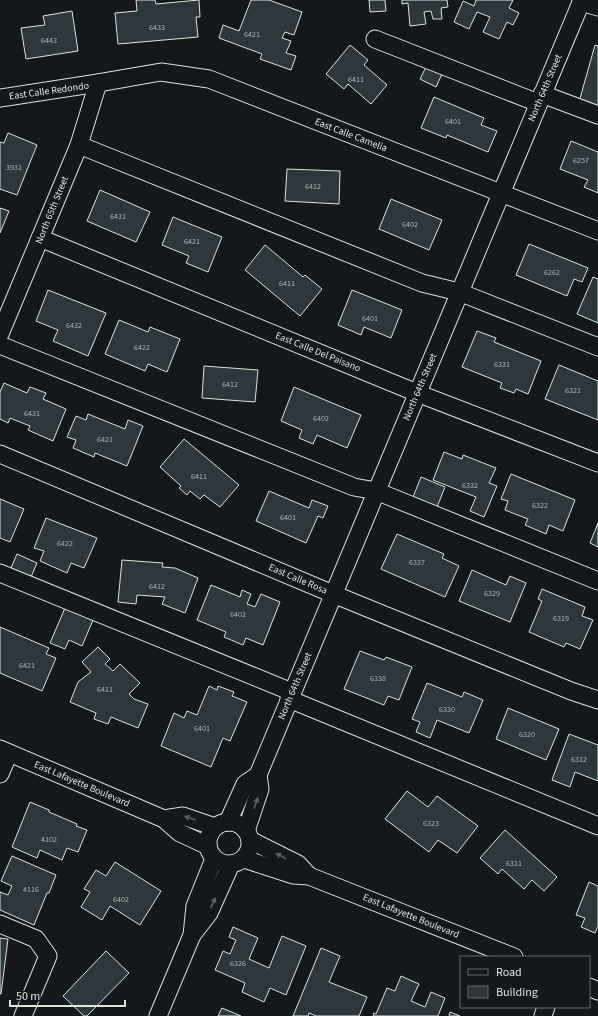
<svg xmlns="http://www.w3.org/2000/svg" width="598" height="1016" viewBox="0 0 598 1016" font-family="'Source Sans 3',sans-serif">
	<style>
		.building { fill: #2c363c; stroke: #d8e6dc }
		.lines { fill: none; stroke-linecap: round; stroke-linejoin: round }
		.minor-casing { stroke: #d8e6dc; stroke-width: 19 }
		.minor { stroke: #14181c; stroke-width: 17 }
		.oneway { fill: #59605f }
		.labels { text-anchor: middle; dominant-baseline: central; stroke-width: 3; stroke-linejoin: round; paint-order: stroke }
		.number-label { font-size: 8px; fill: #adbab4 }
		.street-label { font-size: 10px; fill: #d8e6dc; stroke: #14181c }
	</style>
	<rect width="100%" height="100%" fill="#14181c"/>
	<g class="building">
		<path d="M136,0H155L156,4L199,0L200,17H196L198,37L118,44L115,13L137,11Z"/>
		<path d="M251,0H269L302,12L294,35L285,32L282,38L291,41L286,53L296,56L291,70L260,59L262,54L219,38L223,25L239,31Z"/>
		<path d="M369,0H385L386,11L370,12Z"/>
		<path d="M402,0H447L448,7L441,8L442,19H433L431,11L424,12L426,24L410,26L408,3L402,4Z"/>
		<path d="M476,0H513L509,8L519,13L513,25L507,22L499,39L483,32L490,17L477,12L469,29L454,22L463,1L474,6Z"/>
		<path d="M72,11L78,51L26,59L21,28L45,25L43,16Z"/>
		<path d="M350,45L368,60L364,65L387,85L371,104L348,84L344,89L326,74Z"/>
		<path d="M595,45L598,46V108L579,102Z"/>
		<path d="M426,67L442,74L436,87L420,79Z"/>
		<path d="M434,97L484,118L481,125L497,131L488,152L447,135L446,138L421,128Z"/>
		<path d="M8,133L37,145L17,195L0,189V142L4,143Z"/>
		<path d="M571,141L598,152V193L584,187L588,180L560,169Z"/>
		<path d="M287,169L340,171L339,204L285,201Z"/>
		<path d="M100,190L150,212L136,242L87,221Z"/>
		<path d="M391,199L442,220L429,250L379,229Z"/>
		<path d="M0,208L9,211L0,233Z"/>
		<path d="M173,217L222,237L208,272L186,263L189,256L162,245Z"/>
		<path d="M529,244L588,268L582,282L574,279L567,296L516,275Z"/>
		<path d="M265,245L303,277L305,275L322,289L300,316L245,270Z"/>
		<path d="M593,277L598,279V323L577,314Z"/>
		<path d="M48,290L106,313L88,356L53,341L58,330L36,321Z"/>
		<path d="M352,290L402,310L391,338L364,327L361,335L338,325Z"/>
		<path d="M119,320L148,332L150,327L180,339L167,372L148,364L145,371L105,354Z"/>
		<path d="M477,331L496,338L494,342L541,361L528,394L516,389L514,393L500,388L502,383L462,367Z"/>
		<path d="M559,365L598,381V420L545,399Z"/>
		<path d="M204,366L258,370L255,402L202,398Z"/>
		<path d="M4,383L27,393L30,387L46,393L43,399L66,409L53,441L28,430L30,426L10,418L8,423L0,419V392Z"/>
		<path d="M294,387L361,415L347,448L317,435L313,444L299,438L302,430L281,421Z"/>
		<path d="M88,414L125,429L128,420L143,426L127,466L95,453L94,457L73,448L76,440L67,437L76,416L86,420Z"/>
		<path d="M184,439L239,485L220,507L204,495L200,499L190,491L187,495L179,488L181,486L160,467Z"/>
		<path d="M444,452L462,459L463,455L496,468L489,483L497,486L484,517L470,511L476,497L433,480Z"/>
		<path d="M511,474L575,500L563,531L549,525L546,534L525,525L528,519L505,510L508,501L501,499Z"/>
		<path d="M421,477L445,487L437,507L413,497Z"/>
		<path d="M269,491L309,508L312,500L328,506L323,518L318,516L306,543L256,521Z"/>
		<path d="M0,499L24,509L10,542L0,538Z"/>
		<path d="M46,518L97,538L84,568L71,563L67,573L40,561L44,551L34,548Z"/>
		<path d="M598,523V547L590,543Z"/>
		<path d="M397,534L444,554L442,558L459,566L445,597L381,569Z"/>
		<path d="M17,554L37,563L31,577L11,568Z"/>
		<path d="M122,560L163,563L162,567L175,568L198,578L185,613L162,604L165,597L137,595L136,604L118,602Z"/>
		<path d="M472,570L506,585L510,576L526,583L510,622L459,601Z"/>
		<path d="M211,585L240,597L242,590L251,594L247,604L255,607L261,594L280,602L263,645L246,638L243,645L224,637L226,632L197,620Z"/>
		<path d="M542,589L585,607L582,616L593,620L580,649L566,643L564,647L529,632L542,601L538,599Z"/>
		<path d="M65,608L93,620L82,646L69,640L65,649L50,643Z"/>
		<path d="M0,627L49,648L46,654L56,658L42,691L0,673Z"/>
		<path d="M98,647L110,659L105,664L113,671L120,664L140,683L129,694L134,699L148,704L138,728L111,717L108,724L94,719L96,713L70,702L78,682L91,672L82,662Z"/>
		<path d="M360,651L384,660L386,657L412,667L399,700L388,696L384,705L344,689Z"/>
		<path d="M427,683L462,697L464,692L483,700L469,733L437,720L430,738L416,732L420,722L412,719Z"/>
		<path d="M209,686L217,690L218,686L234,692L232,696L247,702L230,741L223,738L211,767L161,746L174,713L184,718L187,711L197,715Z"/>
		<path d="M508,708L559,729L546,760L496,739Z"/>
		<path d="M569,734L598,745V781L575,772L570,787L552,780Z"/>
		<path d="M407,791L428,807L437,796L478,826L457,853L438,840L429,852L385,819Z"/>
		<path d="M30,802L49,810V812L77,824L76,826L87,830L78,852L67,848L62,860L40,850L37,858L12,847Z"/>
		<path d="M505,830L557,877L544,891L532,880L524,889L502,869L498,874L480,858Z"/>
		<path d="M12,856L56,875L49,893H47L34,925L0,910V892L8,895L12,886L1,881Z"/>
		<path d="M115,862L161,891L140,925L110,906L102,920L81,907L90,892L84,889L96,870L106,876Z"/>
		<path d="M589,882L598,886V926L595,933L581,927L585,918L576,915Z"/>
		<path d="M233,927L258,938L249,959L269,968L282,936L306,946L286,995L270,988L264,1002L242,992L245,983L215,970L223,951L230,954L236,940L229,937Z"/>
		<path d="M0,938L8,939L1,994H0Z"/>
		<path d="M321,948L340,956L329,982L367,997L359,1016H316L309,1013L308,1016H293Z"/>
		<path d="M106,951L129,973L87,1016H84L63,996Z"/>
		<path d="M401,976L419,984L411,1001L425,1007L431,992L445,998L438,1016H373L374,1013L376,1014L387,988L395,991Z"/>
		<path d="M222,1008L241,1016H218Z"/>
		<path d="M450,1012L460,1016H449Z"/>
	</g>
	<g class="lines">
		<g class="minor-casing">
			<g id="minor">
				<path d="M581,2L598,7"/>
				<path d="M375,39L538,103"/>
				<path d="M542,94L598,115"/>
				<path d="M0,98L98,83L161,72L209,79L598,231"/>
				<path d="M79,145L422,283L459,292L598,347"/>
				<path d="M40,238L417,393L598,463"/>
				<path d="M0,334L79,145L98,83"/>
				<path d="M0,345L354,487L376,491L598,581"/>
				<path d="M0,454L333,594L571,691L598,700"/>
				<path d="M0,573L292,692"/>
				<path d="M289,699L598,826"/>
				<path d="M0,749L164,819L180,833L208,846"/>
				<path d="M0,774L9,753"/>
				<path d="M164,819L183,816L215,827"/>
				<circle cx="229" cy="843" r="21"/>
				<path d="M228,822L245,784L258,775L582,0"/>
				<path d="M246,831L260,789L258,775"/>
				<path d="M250,840L298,864L309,876"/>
				<path d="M244,859L293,875L309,876L514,957"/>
				<path d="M0,924L36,939L48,956L23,1016"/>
				<path d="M192,935L195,906L214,859"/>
				<path d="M589,987L598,991"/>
				<path d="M158,1016L192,935L209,913L231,864"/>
				<path d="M543,1016L546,1007"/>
			</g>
		</g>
		<use href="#minor" class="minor"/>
	</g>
	<defs><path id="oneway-solid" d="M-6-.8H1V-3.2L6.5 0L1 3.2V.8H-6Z"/></defs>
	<g class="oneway">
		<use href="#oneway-solid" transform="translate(256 803) rotate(-71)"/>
		<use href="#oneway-solid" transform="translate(190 818) rotate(-161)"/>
		<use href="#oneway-solid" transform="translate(281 856) rotate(-153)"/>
		<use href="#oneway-solid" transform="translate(213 903) rotate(-65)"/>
	</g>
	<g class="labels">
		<g class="number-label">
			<text x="157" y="27">6433</text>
			<text x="252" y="34">6421</text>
			<text x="49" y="40">6443</text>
			<text x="356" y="79">6411</text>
			<text x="453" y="121">6401</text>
			<text x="581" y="160">6257</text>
			<text x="14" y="167">3931</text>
			<text x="313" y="186">6412</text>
			<text x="118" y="216">6431</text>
			<text x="410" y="224">6402</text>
			<text x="192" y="241">6421</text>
			<text x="552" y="272">6262</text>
			<text x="287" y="283">6411</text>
			<text x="370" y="318">6401</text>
			<text x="74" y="325">6432</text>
			<text x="142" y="347">6422</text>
			<text x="502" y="364">6331</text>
			<text x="230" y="384">6412</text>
			<text x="573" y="390">6321</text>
			<text x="32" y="413">6431</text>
			<text x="321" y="418">6402</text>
			<text x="105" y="439">6421</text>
			<text x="199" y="476">6411</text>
			<text x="470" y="485">6332</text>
			<text x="540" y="505">6322</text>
			<text x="288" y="517">6401</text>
			<text x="65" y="543">6422</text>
			<text x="417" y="562">6337</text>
			<text x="157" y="586">6412</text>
			<text x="492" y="593">6329</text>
			<text x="238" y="614">6402</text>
			<text x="561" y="618">6319</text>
			<text x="27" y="665">6421</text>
			<text x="378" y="678">6338</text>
			<text x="105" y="689">6411</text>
			<text x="447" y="709">6330</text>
			<text x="202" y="728">6401</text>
			<text x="527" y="734">6320</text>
			<text x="579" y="759">6312</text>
			<text x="431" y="823">6323</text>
			<text x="49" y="839">4102</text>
			<text x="514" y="863">6311</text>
			<text x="31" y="889">4116</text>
			<text x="121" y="899">6402</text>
			<text x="238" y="963">6326</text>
		</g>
		<g class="street-label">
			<text transform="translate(545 88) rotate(-67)">North 64th Street</text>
			<text transform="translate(49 91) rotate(-8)">East Calle Redondo</text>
			<text transform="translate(351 135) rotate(21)">East Calle Camelia</text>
			<text transform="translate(52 210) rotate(-68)">North 65th Street</text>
			<text transform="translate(318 352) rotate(22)">East Calle Del Paisano</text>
			<text transform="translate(420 387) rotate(-67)">North 64th Street</text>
			<text transform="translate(298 579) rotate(23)">East Calle Rosa</text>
			<text transform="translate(295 686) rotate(-67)">North 64th Street</text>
			<text transform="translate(82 784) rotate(23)">East Lafayette Boulevard</text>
			<text transform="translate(411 916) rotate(22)">East Lafayette Boulevard</text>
		</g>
	</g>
	<rect x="460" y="956" width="130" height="52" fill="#14181c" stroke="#626a69"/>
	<rect x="468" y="969" width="20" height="6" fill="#14181c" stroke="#626a69"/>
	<text x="496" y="976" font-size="12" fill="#d8e6dc">Road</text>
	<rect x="468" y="986" width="20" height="12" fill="#2c363c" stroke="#626a69"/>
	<text x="496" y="996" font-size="12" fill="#d8e6dc">Building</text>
	<path d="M10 1000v6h115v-6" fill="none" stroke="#d8e6dc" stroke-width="2"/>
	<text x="16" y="1000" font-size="12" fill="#d8e6dc" stroke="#14181c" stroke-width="3" paint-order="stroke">50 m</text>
</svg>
